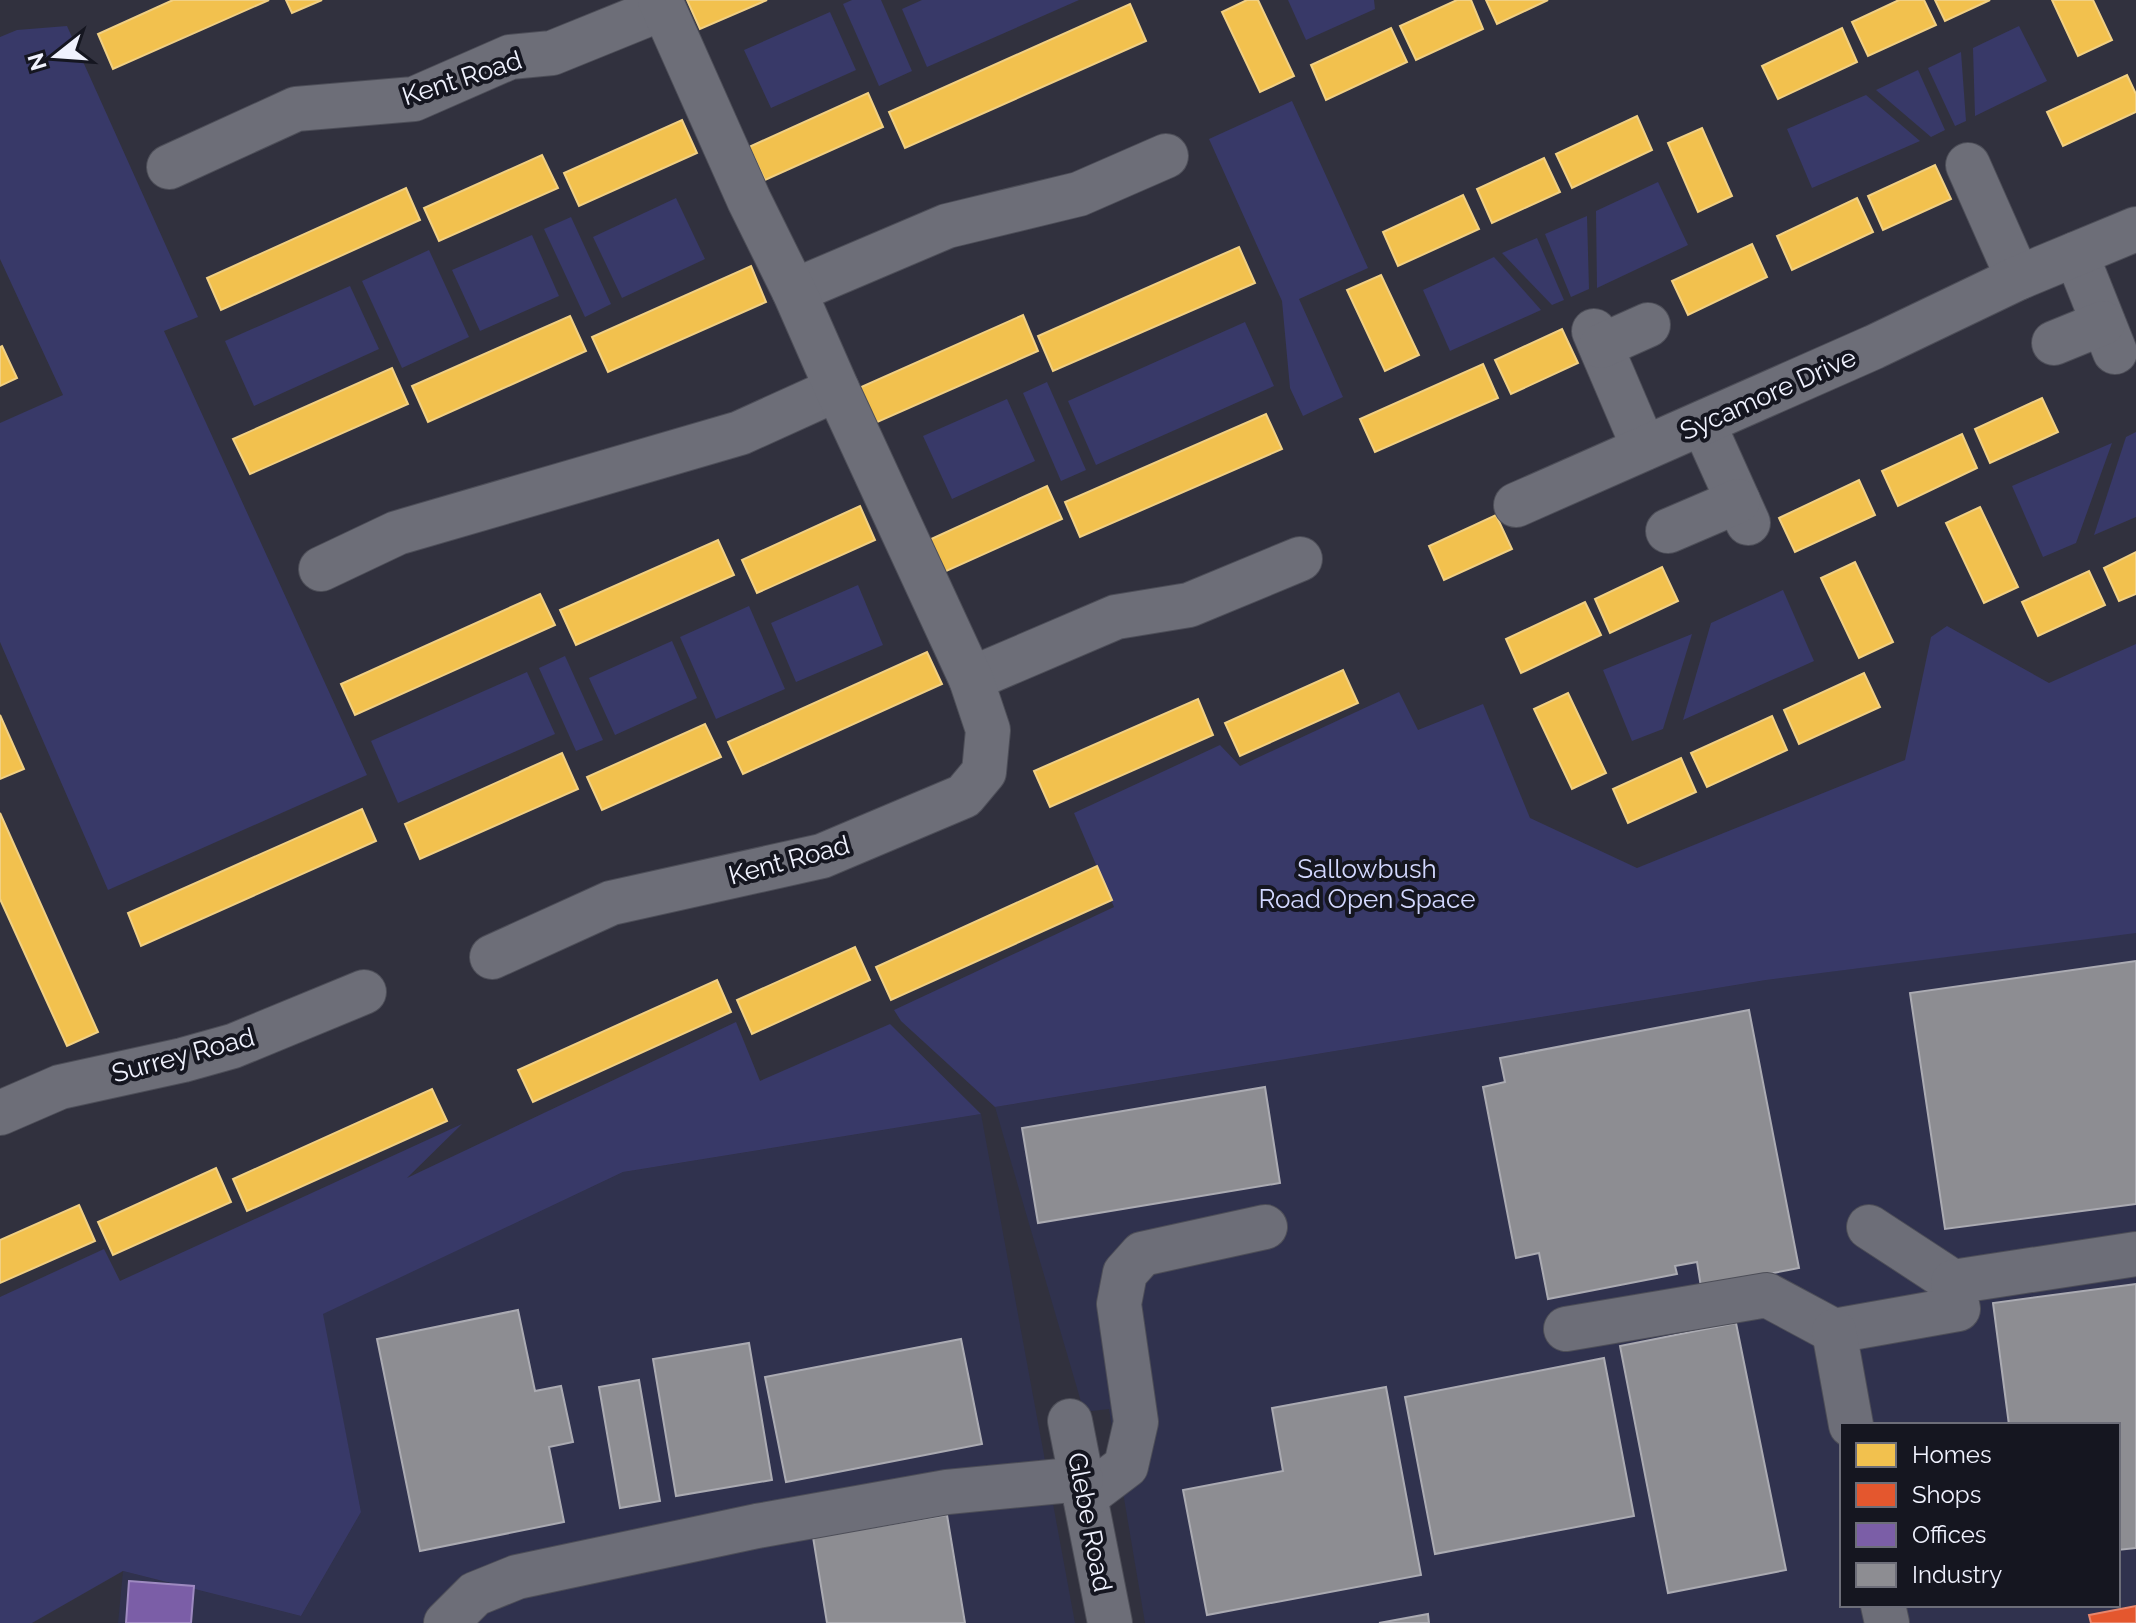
<svg xmlns="http://www.w3.org/2000/svg" width="2136" height="1623" viewBox="0 0 2136 1623" font-family="Raleway,sans-serif">
	<style>
		.built { fill: #30324e; fill-rule: evenodd }
		.green { fill: #383968 }
		.homes { fill: #f2c14e; stroke: #f1d083; stroke-width: 2 }
		.shops { fill: #e4572e; stroke: #e8866c; stroke-width: 2 }
		.offices { fill: #7b5ea7; stroke: #9e8ac1; stroke-width: 2 }
		.industry { fill: #8d8d92; stroke: #ababb2; stroke-width: 2 }
		.lines { fill: none; stroke-linecap: round; stroke-linejoin: round }
		.minor-casing { stroke: #4d4e58; stroke-width: 46 }
		.minor { stroke: #6d6e78; stroke-width: 44 }
		.labels { text-anchor: middle; dominant-baseline: central; stroke-width: 8; stroke-linejoin: round; paint-order: stroke }
		.street-label { font-size: 26px; fill: #f0f2fe; stroke: #151620 }
		.park-label { font-size: 26px; fill: #d3d8ff; stroke: #151620 }
	</style>
	<rect width="100%" height="100%" fill="#31313e"/>
	<g class="built">
		<path d="M2136,932V1623H1145L1109,1409L1084,1412L995,1107L1766,980ZM1842,1425H2118V1605H1842Z"/>
		<path d="M981,1114L1075,1623H118L123,1571L301,1616L361,1512L322,1314L623,1172Z"/>
	</g>
	<g class="green">
		<path d="M852,0H881L912,71L879,86L843,4Z"/>
		<path d="M922,0H1079L927,67L902,9Z"/>
		<path d="M1288,0H1374L1375,9L1306,40Z"/>
		<path d="M830,12L856,70L771,108L744,50Z"/>
		<path d="M67,26L198,317L164,331L367,775L108,890L0,642V423L63,395L0,259V37L17,30Z"/>
		<path d="M2019,26L2047,81L1975,116L1973,48Z"/>
		<path d="M1961,52L1966,121L1955,126L1928,68Z"/>
		<path d="M1918,70L1945,130L1931,137L1876,90Z"/>
		<path d="M1866,95L1920,141L1812,188L1787,129Z"/>
		<path d="M1292,101L1368,268L1299,299L1343,397L1303,416L1290,388L1282,301L1209,139Z"/>
		<path d="M1658,182L1688,245L1597,288L1596,211Z"/>
		<path d="M676,198L705,259L622,298L593,237Z"/>
		<path d="M1587,216L1589,289L1571,297L1545,234Z"/>
		<path d="M571,217L611,304L585,317L544,229Z"/>
		<path d="M532,235L559,296L480,331L452,270Z"/>
		<path d="M1537,238L1564,300L1552,305L1502,253Z"/>
		<path d="M429,250L469,337L402,368L362,281Z"/>
		<path d="M1494,257L1541,310L1450,351L1423,290Z"/>
		<path d="M350,286L379,349L254,406L225,341Z"/>
		<path d="M1245,322L1274,386L1096,465L1068,401Z"/>
		<path d="M1047,382L1086,470L1061,481L1023,393Z"/>
		<path d="M1007,399L1035,461L952,499L923,436Z"/>
		<path d="M2136,432V517L2094,535L2126,437Z"/>
		<path d="M2112,443L2076,543L2043,557L2012,486Z"/>
		<path d="M858,585L883,645L796,682L771,623Z"/>
		<path d="M1783,590L1814,661L1683,720L1711,623Z"/>
		<path d="M749,606L785,689L716,719L680,637Z"/>
		<path d="M1947,626L2049,683L2136,644V933L1766,980L995,1107L901,1021L894,1010L1114,907L1074,813L1220,745L1240,766L1399,692L1418,730L1483,704L1530,818L1637,868L1905,760L1931,637Z"/>
		<path d="M1692,634L1663,729L1632,741L1603,670Z"/>
		<path d="M672,641L697,698L615,735L589,678Z"/>
		<path d="M565,656L603,740L576,751L539,668Z"/>
		<path d="M527,672L555,734L398,803L371,741Z"/>
		<path d="M736,1022L760,1081L890,1024L981,1114L623,1172L323,1314L361,1512L301,1616L123,1571L32,1623H0V1297L104,1249L120,1281L462,1124L407,1178Z"/>
	</g>
	<g class="homes">
		<path d="M173,0H269L113,69L98,34Z"/>
		<path d="M286,0H322L292,13Z"/>
		<path d="M687,0H767L700,29Z"/>
		<path d="M1247,0H1258L1294,76L1260,92L1222,12Z"/>
		<path d="M1457,0H1471L1483,29L1416,60L1400,26Z"/>
		<path d="M1486,0H1548L1497,24Z"/>
		<path d="M1899,0H1924L1936,25L1868,56L1852,22Z"/>
		<path d="M1935,0H1990L1945,21Z"/>
		<path d="M2052,0H2093L2112,40L2078,56Z"/>
		<path d="M1130,4L1146,41L905,148L889,112Z"/>
		<path d="M1391,28L1407,62L1326,100L1311,65Z"/>
		<path d="M1842,28L1857,62L1778,99L1762,66Z"/>
		<path d="M2127,75L2136,94V112L2063,146L2047,112Z"/>
		<path d="M868,93L883,127L765,180L749,147Z"/>
		<path d="M1637,116L1652,150L1572,188L1556,154Z"/>
		<path d="M682,120L697,153L579,206L564,173Z"/>
		<path d="M1702,128L1732,196L1698,212L1668,143Z"/>
		<path d="M542,155L558,188L439,241L424,208Z"/>
		<path d="M1544,158L1560,192L1492,223L1477,189Z"/>
		<path d="M1935,165L1951,199L1883,230L1868,196Z"/>
		<path d="M406,188L420,220L221,310L207,278Z"/>
		<path d="M1463,195L1479,229L1398,266L1383,232Z"/>
		<path d="M1857,198L1873,232L1792,270L1777,236Z"/>
		<path d="M1752,244L1767,277L1688,315L1672,281Z"/>
		<path d="M1239,247L1255,283L1053,371L1038,336Z"/>
		<path d="M751,266L766,302L608,372L592,337Z"/>
		<path d="M1381,275L1419,355L1385,371L1347,290Z"/>
		<path d="M1023,315L1038,351L875,423L859,388Z"/>
		<path d="M570,316L586,351L428,422L412,386Z"/>
		<path d="M1562,329L1578,363L1511,394L1495,360Z"/>
		<path d="M2,346L17,378L0,386V347Z"/>
		<path d="M1483,364L1498,398L1375,452L1360,419Z"/>
		<path d="M392,368L408,404L250,474L233,439Z"/>
		<path d="M2042,398L2058,432L1990,463L1975,429Z"/>
		<path d="M1266,414L1282,449L1080,537L1065,502Z"/>
		<path d="M1962,434L1977,468L1898,506L1882,471Z"/>
		<path d="M1859,480L1875,515L1795,552L1779,518Z"/>
		<path d="M1047,486L1062,519L944,572L929,540Z"/>
		<path d="M860,506L875,540L757,593L742,560Z"/>
		<path d="M1980,507L2018,587L1984,603L1946,523Z"/>
		<path d="M1496,515L1512,549L1444,580L1429,546Z"/>
		<path d="M718,540L734,575L576,645L560,610Z"/>
		<path d="M2136,552V594L2119,601L2104,568Z"/>
		<path d="M1855,562L1893,642L1859,658L1821,578Z"/>
		<path d="M1662,567L1678,601L1610,633L1595,599Z"/>
		<path d="M2089,571L2105,605L2038,636L2022,602Z"/>
		<path d="M540,594L555,625L355,715L341,684Z"/>
		<path d="M1585,602L1601,635L1521,673L1506,639Z"/>
		<path d="M927,652L942,684L743,774L728,742Z"/>
		<path d="M1343,670L1358,703L1240,756L1225,723Z"/>
		<path d="M1864,673L1880,707L1799,744L1784,710Z"/>
		<path d="M1568,693L1606,773L1572,789L1534,709Z"/>
		<path d="M1198,699L1213,735L1050,807L1034,771Z"/>
		<path d="M0,715L24,769L0,779Z"/>
		<path d="M1772,716L1787,750L1707,787L1691,753Z"/>
		<path d="M705,724L721,757L602,810L587,777Z"/>
		<path d="M562,753L578,789L420,859L405,824Z"/>
		<path d="M1681,758L1696,792L1628,823L1613,789Z"/>
		<path d="M362,809L376,841L141,946L128,913Z"/>
		<path d="M0,813L98,1032L67,1046L0,899Z"/>
		<path d="M1097,866L1112,900L891,1000L876,967Z"/>
		<path d="M855,947L870,980L752,1034L737,1000Z"/>
		<path d="M717,980L731,1012L533,1102L518,1070Z"/>
		<path d="M432,1089L447,1121L247,1211L233,1179Z"/>
		<path d="M216,1168L231,1202L113,1255L98,1222Z"/>
		<path d="M79,1205L95,1241L0,1283V1240Z"/>
	</g>
	<path class="shops" d="M2136,1606V1623H2091L2089,1615Z"/>
	<path class="offices" d="M129,1581L194,1586L191,1623H126Z"/>
	<g class="industry">
		<path d="M2136,961V1204L1945,1229L1910,993Z"/>
		<path d="M1749,1010L1799,1268L1701,1287L1697,1262L1675,1266L1677,1274L1548,1299L1539,1253L1516,1258L1483,1087L1505,1082L1500,1058Z"/>
		<path d="M1265,1087L1280,1183L1038,1223L1022,1128Z"/>
		<path d="M2136,1284V1548L2118,1550V1425H2009L1993,1303Z"/>
		<path d="M518,1310L535,1391L561,1386L573,1442L549,1447L564,1522L420,1551L377,1339Z"/>
		<path d="M1736,1323L1786,1570L1668,1593L1620,1346Z"/>
		<path d="M961,1339L982,1444L786,1482L765,1377Z"/>
		<path d="M749,1343L772,1480L676,1496L653,1359Z"/>
		<path d="M1604,1358L1634,1516L1435,1554L1405,1397Z"/>
		<path d="M639,1380L660,1501L620,1508L599,1387Z"/>
		<path d="M1386,1387L1421,1575L1207,1615L1183,1490L1283,1471L1272,1408Z"/>
		<path d="M947,1515L965,1623H827L813,1537Z"/>
		<path d="M1428,1614L1429,1623H1379Z"/>
	</g>
	<g class="lines">
		<g class="minor-casing">
			<g id="minor">
				<path d="M1968,165L2018,278"/>
				<path d="M169,167L296,109L414,99L510,57L552,53L663,8"/>
				<path d="M2076,254L2115,352"/>
				<path d="M794,291L947,226L1079,194L1166,156"/>
				<path d="M1594,331L1644,448"/>
				<path d="M2054,343L2103,323"/>
				<path d="M1601,346L1648,325"/>
				<path d="M1703,423L1748,523"/>
				<path d="M1516,505L1874,347L2018,278L2136,229"/>
				<path d="M1668,531L1738,501"/>
				<path d="M321,569L397,533L740,433L837,389"/>
				<path d="M971,679L1116,617L1189,605L1300,559"/>
				<path d="M492,957L611,903L822,856L964,796L984,772L988,730L971,679L837,389L794,291L749,200L660,0"/>
				<path d="M0,1113L60,1087L183,1060L233,1046L364,992"/>
				<path d="M1869,1227L1953,1282"/>
				<path d="M1566,1329L1767,1295L1834,1331L1958,1309L1953,1282L2136,1254"/>
				<path d="M1834,1331L1851,1425"/>
				<path d="M1070,1421L1110,1623"/>
				<path d="M1085,1497L1126,1466L1136,1422L1119,1304L1125,1273L1142,1254L1265,1227"/>
				<path d="M1883,1605L1887,1623"/>
				<path d="M446,1623L475,1594L517,1577L757,1526L947,1492L1081,1479"/>
			</g>
		</g>
		<use href="#minor" class="minor"/>
	</g>
	<g class="labels">
		<g class="street-label">
			<text transform="translate(462 78) rotate(-18)">Kent Road</text>
			<text transform="translate(1768 394) rotate(-24)">Sycamore Drive</text>
			<text transform="translate(789 860) rotate(-15)">Kent Road</text>
			<text transform="translate(183 1055) rotate(-15)">Surrey Road</text>
			<text transform="translate(1090 1522) rotate(79)">Glebe Road</text>
		</g>
		<g class="park-label">
			<text x="1367" y="869">Sallowbush<tspan x="1367" dy="30">Road Open Space</tspan></text>
		</g>
	</g>
	<rect x="1840" y="1423" width="280" height="184" fill="#151620" stroke="#6d6e79" stroke-width="2"/>
	<rect x="1856" y="1443" width="40" height="24" fill="#f2c14e" stroke="#6d6e79" stroke-width="2"/>
	<text x="1912" y="1463" font-size="24" fill="#f0f2fe">Homes</text>
	<rect x="1856" y="1483" width="40" height="24" fill="#e4572e" stroke="#6d6e79" stroke-width="2"/>
	<text x="1912" y="1503" font-size="24" fill="#f0f2fe">Shops</text>
	<rect x="1856" y="1523" width="40" height="24" fill="#7b5ea7" stroke="#6d6e79" stroke-width="2"/>
	<text x="1912" y="1543" font-size="24" fill="#f0f2fe">Offices</text>
	<rect x="1856" y="1563" width="40" height="24" fill="#8d8d92" stroke="#6d6e79" stroke-width="2"/>
	<text x="1912" y="1583" font-size="24" fill="#f0f2fe">Industry</text>
	<g transform="translate(56 56) rotate(253)" stroke="#151620" stroke-width="6" paint-order="stroke">
	<path d="M0-6L14 30L0 20L-14 30Z" fill="#f0f2fe"/>
	<text y="-12" font-size="22" font-weight="bold" text-anchor="middle" fill="#f0f2fe">N</text>
	</g>
</svg>
